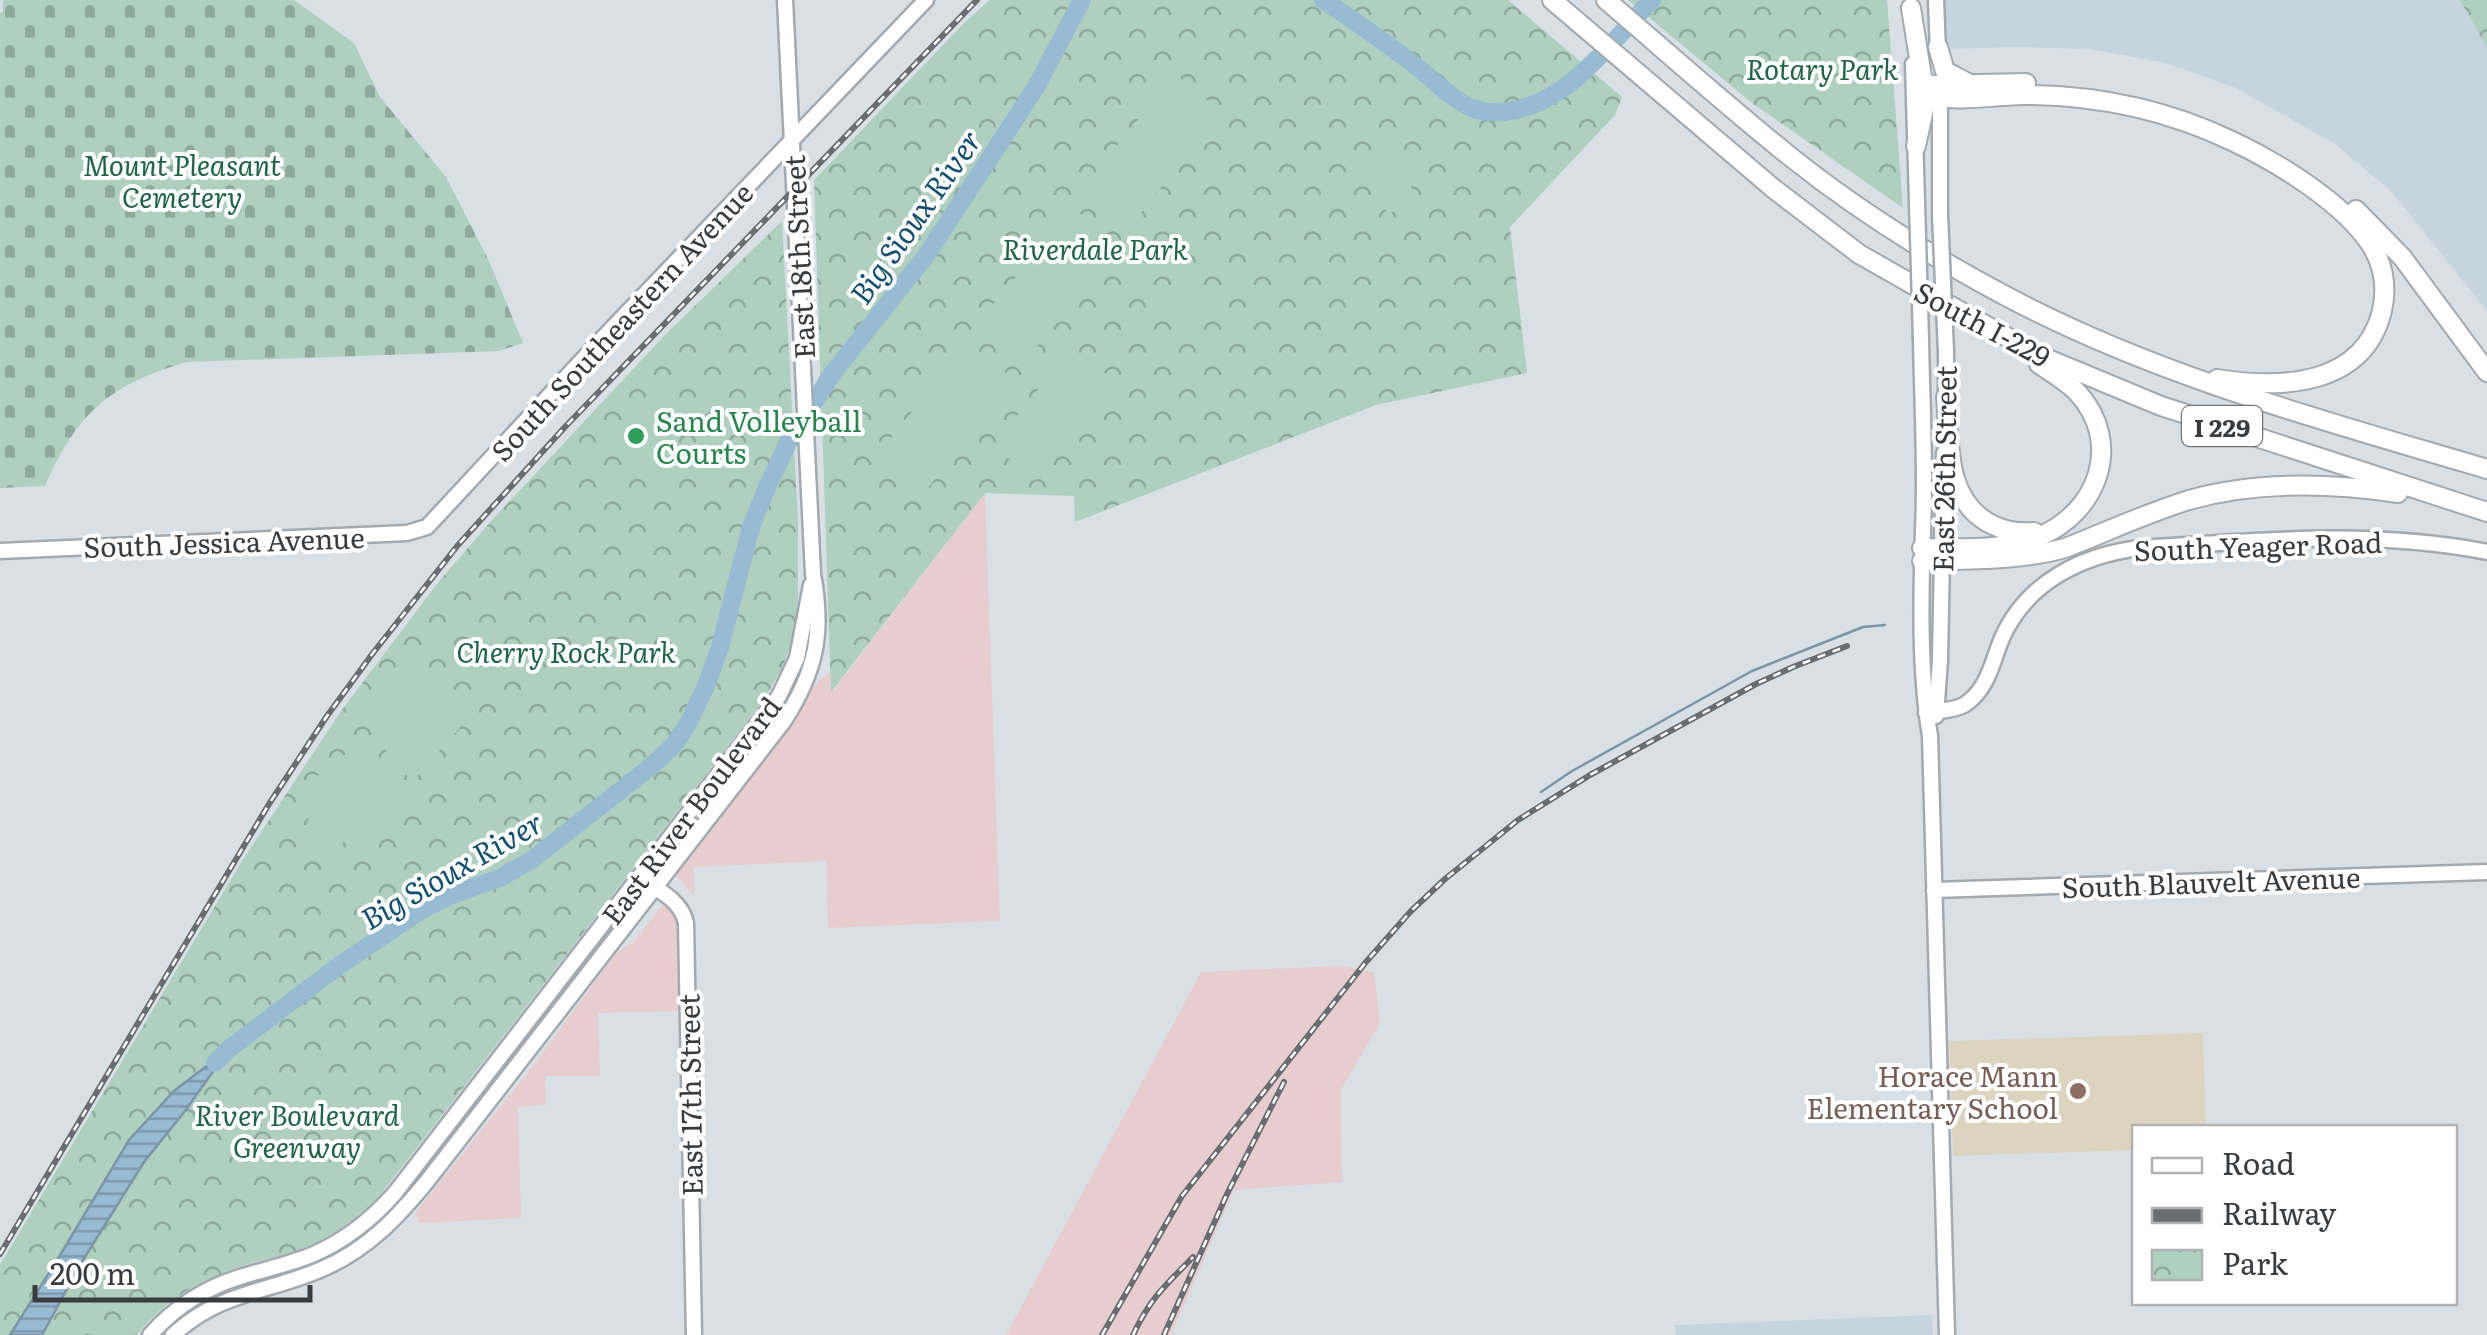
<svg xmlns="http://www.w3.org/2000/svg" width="2487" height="1335" viewBox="0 0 2487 1335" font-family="Literata,serif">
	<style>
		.built { fill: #c6d4de }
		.industrial { fill: #e8cdcf }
		.education { fill: #ddd4bf }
		.cemetery { fill: url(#cemetery-stones) }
		.park { fill: url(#park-crowns) }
		.pitch { fill: #afcfbf }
		.water { fill: url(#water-rules); stroke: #7c95a7; stroke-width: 2.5 }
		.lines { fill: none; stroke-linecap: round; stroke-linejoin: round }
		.stream { stroke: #7c95a7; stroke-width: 2.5 }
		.river { stroke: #98bbd4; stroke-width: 18 }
		.secondary-casing { stroke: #a3aaaf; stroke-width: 19 }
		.highway-casing { stroke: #a3aaaf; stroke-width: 22 }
		.secondary { stroke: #fff; stroke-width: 14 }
		.highway { stroke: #fff; stroke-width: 18 }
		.rail-casing { stroke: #696d71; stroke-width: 6 }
		.rail { stroke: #fff; stroke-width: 2.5; stroke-dasharray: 8; stroke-linecap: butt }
		.secondary-bridge-casing { stroke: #a3aaaf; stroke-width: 19; stroke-linecap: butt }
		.secondary-bridge { stroke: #fff; stroke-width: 14 }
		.leisure-dot { fill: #2e9e5b; stroke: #fff; stroke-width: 4 }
		.education-dot { fill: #8d6e63; stroke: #fff; stroke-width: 4 }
		.labels { text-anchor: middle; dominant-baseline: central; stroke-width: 8; stroke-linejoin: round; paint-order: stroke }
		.shield { fill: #fff; stroke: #747679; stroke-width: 2.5 }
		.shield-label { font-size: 25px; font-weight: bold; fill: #393c3f }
		.park-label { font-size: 28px; font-style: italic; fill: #20654a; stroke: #fff }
		.street-label { font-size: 28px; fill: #393c3f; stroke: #fff }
		.leisure-label { font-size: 28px; fill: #27864d; stroke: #fff; text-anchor: start }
		.education-label { font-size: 28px; fill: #785e54; stroke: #fff; text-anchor: end }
		.water-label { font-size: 30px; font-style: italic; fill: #134f71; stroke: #fff }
	</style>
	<defs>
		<pattern id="cemetery-stones" width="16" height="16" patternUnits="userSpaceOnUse" patternTransform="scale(2.5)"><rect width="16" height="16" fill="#afcfbf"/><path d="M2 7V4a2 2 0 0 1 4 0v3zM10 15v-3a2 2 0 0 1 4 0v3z" fill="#8fa99d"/></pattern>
		<pattern id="park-crowns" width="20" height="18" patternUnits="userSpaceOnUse" patternTransform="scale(2.5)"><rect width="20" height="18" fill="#afcfbf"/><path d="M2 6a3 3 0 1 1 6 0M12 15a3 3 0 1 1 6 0" fill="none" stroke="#8fa99d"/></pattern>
		<pattern id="water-rules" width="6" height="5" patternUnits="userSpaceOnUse" patternTransform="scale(2.5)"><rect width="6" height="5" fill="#98bbd4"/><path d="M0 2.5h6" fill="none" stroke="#7d99ad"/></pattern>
	</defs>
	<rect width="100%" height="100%" fill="#d8e0e6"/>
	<g class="built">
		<path d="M1944,0H2460L2487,48V311L2391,191L2335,144L2236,88L2166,63L2089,49L2016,47L1947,49Z"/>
		<path d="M1932,1315L1933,1335H1676L1675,1325Z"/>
	</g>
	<g class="industrial">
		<path d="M985,493L1000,921L828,928L826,861L694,867V896L672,872L797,707L820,679L831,672L833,691Z"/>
		<path d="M663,904L675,913L679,922L682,1011L598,1013L600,1076H545L546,1105L518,1107L521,1218L419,1223L415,1213L529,1071L616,953L634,941Z"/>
		<path d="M1341,966L1374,972L1380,1023L1341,1090L1342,1182L1234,1190L1171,1335H1006L1201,972Z"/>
	</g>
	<path class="education" d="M2203,1033L2206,1127L2134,1128V1150L1953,1156L1949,1041Z"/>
	<path class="cemetery" d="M3,0H294L354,43L380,97L446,177L488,259L523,343L499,351L187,362C110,384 77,413 45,486L0,488V13L3,12Z"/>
	<g class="park">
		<path d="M990,0H1508L1622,97L1615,115L1510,227L1527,373L1376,405L1075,522L1074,496L985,493L831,692L814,180L965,22Z"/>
		<path d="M1628,0H1887L1903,208L1752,103Z"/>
		<path d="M2460,0H2487V48Z"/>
		<path d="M782,221L798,520V593L797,615L791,644L782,668L765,698L374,1203C354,1219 334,1236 309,1246C285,1256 258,1260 233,1269C196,1283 162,1302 137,1335H0V1265L242,861L341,711L437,584L492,520L663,337Z"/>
	</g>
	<g class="pitch">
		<path d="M1175,74L1222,112L1126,231L1079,193Z"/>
		<path d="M1399,143L1416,205L1387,214L1369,151Z"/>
		<path d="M1072,207L1119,245L1023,364L976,326Z"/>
		<path d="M1161,290L1211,294L1209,318L1159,314Z"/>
		<path d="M968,342L1014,380L919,499L872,461Z"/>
		<path d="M1072,347L1115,381L1036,480L993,446Z"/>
		<path d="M639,422L682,464L664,482L622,440Z"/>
		<path d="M401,658L470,704L471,715L413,781C363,734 369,713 401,658Z"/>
		<path d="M364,743L403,808L401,817L318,854C295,786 307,777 364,743Z"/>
	</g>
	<path class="water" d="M229,1049L185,1111L144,1162L80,1265L42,1335H10L59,1257L129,1140L174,1091Z"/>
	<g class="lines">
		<path class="stream" d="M1541,792L1572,771L1752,671L1863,627L1885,625"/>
		<g class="river">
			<path d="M1323,0C1355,21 1386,43 1417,67C1434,80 1451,99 1472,108C1500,119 1535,107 1559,91C1589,72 1626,27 1652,0"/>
			<path d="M215,1063L229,1049L337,967L420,911L449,896L500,878L533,859L649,768L674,745L689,722L706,686L720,647L751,527L767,487L788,443L832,374L926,256L1036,87L1082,0"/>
		</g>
		<g class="secondary-casing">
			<g id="secondary">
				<path d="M1936,0L1938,54"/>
				<path d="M1913,64L1917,203"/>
				<path d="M1940,215V91"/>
				<path d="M1921,339C1922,402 1926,466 1923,530C1921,596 1919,670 1930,736L1947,1335"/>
				<path d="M1946,352V406"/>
				<path d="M0,551L407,533L427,527L597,344L926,0"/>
				<path d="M1926,713C1939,710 1953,711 1964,705C1988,690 1992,662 2002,638C2027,582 2082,555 2140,548C2258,541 2370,529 2487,552"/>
				<path d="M1936,716L1940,660L1944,453"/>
				<path d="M639,877C658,890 681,900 686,923L694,1335"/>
				<path d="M1934,890L2487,872"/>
				<path d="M150,1335C175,1307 204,1288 240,1277C265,1269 291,1264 314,1254C346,1240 372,1219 395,1193L779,696L797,658L811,585"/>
				<path d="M173,1335C221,1291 267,1293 322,1269C367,1250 398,1217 428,1180L784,721C816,671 824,633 813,574L785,0"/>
			</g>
		</g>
		<g class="highway-casing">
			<g id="highway">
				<path d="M1552,0L1774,189L1859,254L1931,295L2043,357L2161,406L2487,512"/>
				<path d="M1606,0C1668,53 1728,107 1792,158C1856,209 1929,255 2002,294C2155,376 2322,420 2487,469"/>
				<path d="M1911,8L1922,77L1933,96C1960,102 1996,95 2024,95C2096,95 2167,110 2232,141C2277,162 2344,203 2371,245C2384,265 2387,288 2382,311C2363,387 2280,389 2217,379"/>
				<path d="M1938,47L1945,71L1968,83"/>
				<path d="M1928,90L1933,85L2026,83"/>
				<path d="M1916,146L1928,90"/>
				<path d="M2356,210L2402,257L2487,372"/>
				<path d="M1946,397C1950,441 1944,496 1987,522C2003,531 2016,533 2034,532"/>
				<path d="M1922,548C1960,548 2002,551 2038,537C2098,513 2124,443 2077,392C2066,381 2051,372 2039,364"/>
				<path d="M1922,561C1970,559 2019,561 2065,548C2106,532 2147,513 2189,500C2256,481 2330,483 2398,493"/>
			</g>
		</g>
		<use href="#secondary" class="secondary"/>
		<use href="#highway" class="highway"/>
		<g class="rail-casing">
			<g id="rail">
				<path d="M0,1254L269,804L327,716L373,653L458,545L564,428L977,0"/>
				<path d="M1102,1335L1182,1196L1366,962L1411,911L1445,879L1518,820L1590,775L1756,684L1793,667L1847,646"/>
				<path d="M1133,1335C1151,1297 1165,1286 1193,1257"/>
				<path d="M1164,1335L1227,1194L1284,1082"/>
			</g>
		</g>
		<use href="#rail" class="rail"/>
		<g class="secondary-bridge-casing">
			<g id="secondary-bridge">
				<path d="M1917,203L1921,339"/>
				<path d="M1940,215L1946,352"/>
			</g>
		</g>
		<use href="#secondary-bridge" class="secondary-bridge"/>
	</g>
	<circle class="leisure-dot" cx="636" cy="436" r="10"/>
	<circle class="education-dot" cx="2078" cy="1091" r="10"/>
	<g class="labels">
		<rect class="shield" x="2182" y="406" width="80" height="40" rx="8"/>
		<g class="shield-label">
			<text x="2222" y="426">I 229</text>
		</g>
		<g class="park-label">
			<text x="1822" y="68">Rotary Park</text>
			<text x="182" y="164">Mount Pleasant<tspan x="182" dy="32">Cemetery</tspan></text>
			<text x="1095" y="248">Riverdale Park</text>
			<text x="566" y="651">Cherry Rock Park</text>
			<text x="297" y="1114">River Boulevard<tspan x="297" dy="32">Greenway</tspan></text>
		</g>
		<g class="street-label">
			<text transform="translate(798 257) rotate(-93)">East 18th Street</text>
			<text transform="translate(621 321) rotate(-47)">South Southeastern Avenue</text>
			<text transform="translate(1983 323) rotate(28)">South I-229</text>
			<text transform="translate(1943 469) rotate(-89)">East 26th Street</text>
			<text transform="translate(224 541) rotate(-2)">South Jessica Avenue</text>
			<text transform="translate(2258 545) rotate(-2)">South Yeager Road</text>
			<text transform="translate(690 810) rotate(-53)">East River Boulevard</text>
			<text transform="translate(2211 881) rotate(-2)">South Blauvelt Avenue</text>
			<text transform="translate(689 1095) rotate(-91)">East 17th Street</text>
		</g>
		<g class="leisure-label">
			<text x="656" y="420">Sand Volleyball<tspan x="656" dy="32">Courts</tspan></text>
		</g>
		<g class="education-label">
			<text x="2058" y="1075">Horace Mann<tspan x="2058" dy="32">Elementary School</tspan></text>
		</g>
		<g class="water-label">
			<text transform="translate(914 216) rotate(-55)">Big Sioux River</text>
			<text transform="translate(451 869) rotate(-30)">Big Sioux River</text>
		</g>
	</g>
	<rect x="2132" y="1125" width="325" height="180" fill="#ffffff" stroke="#b0b1b2" stroke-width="2.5"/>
	<rect x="2152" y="1158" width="50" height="15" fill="#ffffff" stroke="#b0b1b2" stroke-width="2.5"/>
	<text x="2222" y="1175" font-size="30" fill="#393c3f">Road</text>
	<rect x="2152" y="1208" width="50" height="15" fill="#696d71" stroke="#b0b1b2" stroke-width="2.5"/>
	<text x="2222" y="1225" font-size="30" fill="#393c3f">Railway</text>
	<rect x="2152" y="1250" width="50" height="30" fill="url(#park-crowns)" stroke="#b0b1b2" stroke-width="2.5"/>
	<text x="2222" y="1275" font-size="30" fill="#393c3f">Park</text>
	<path d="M35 1285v15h275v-15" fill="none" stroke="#393c3f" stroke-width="5"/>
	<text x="50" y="1285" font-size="30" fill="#393c3f" stroke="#ffffff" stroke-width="8" paint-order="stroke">200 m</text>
</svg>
